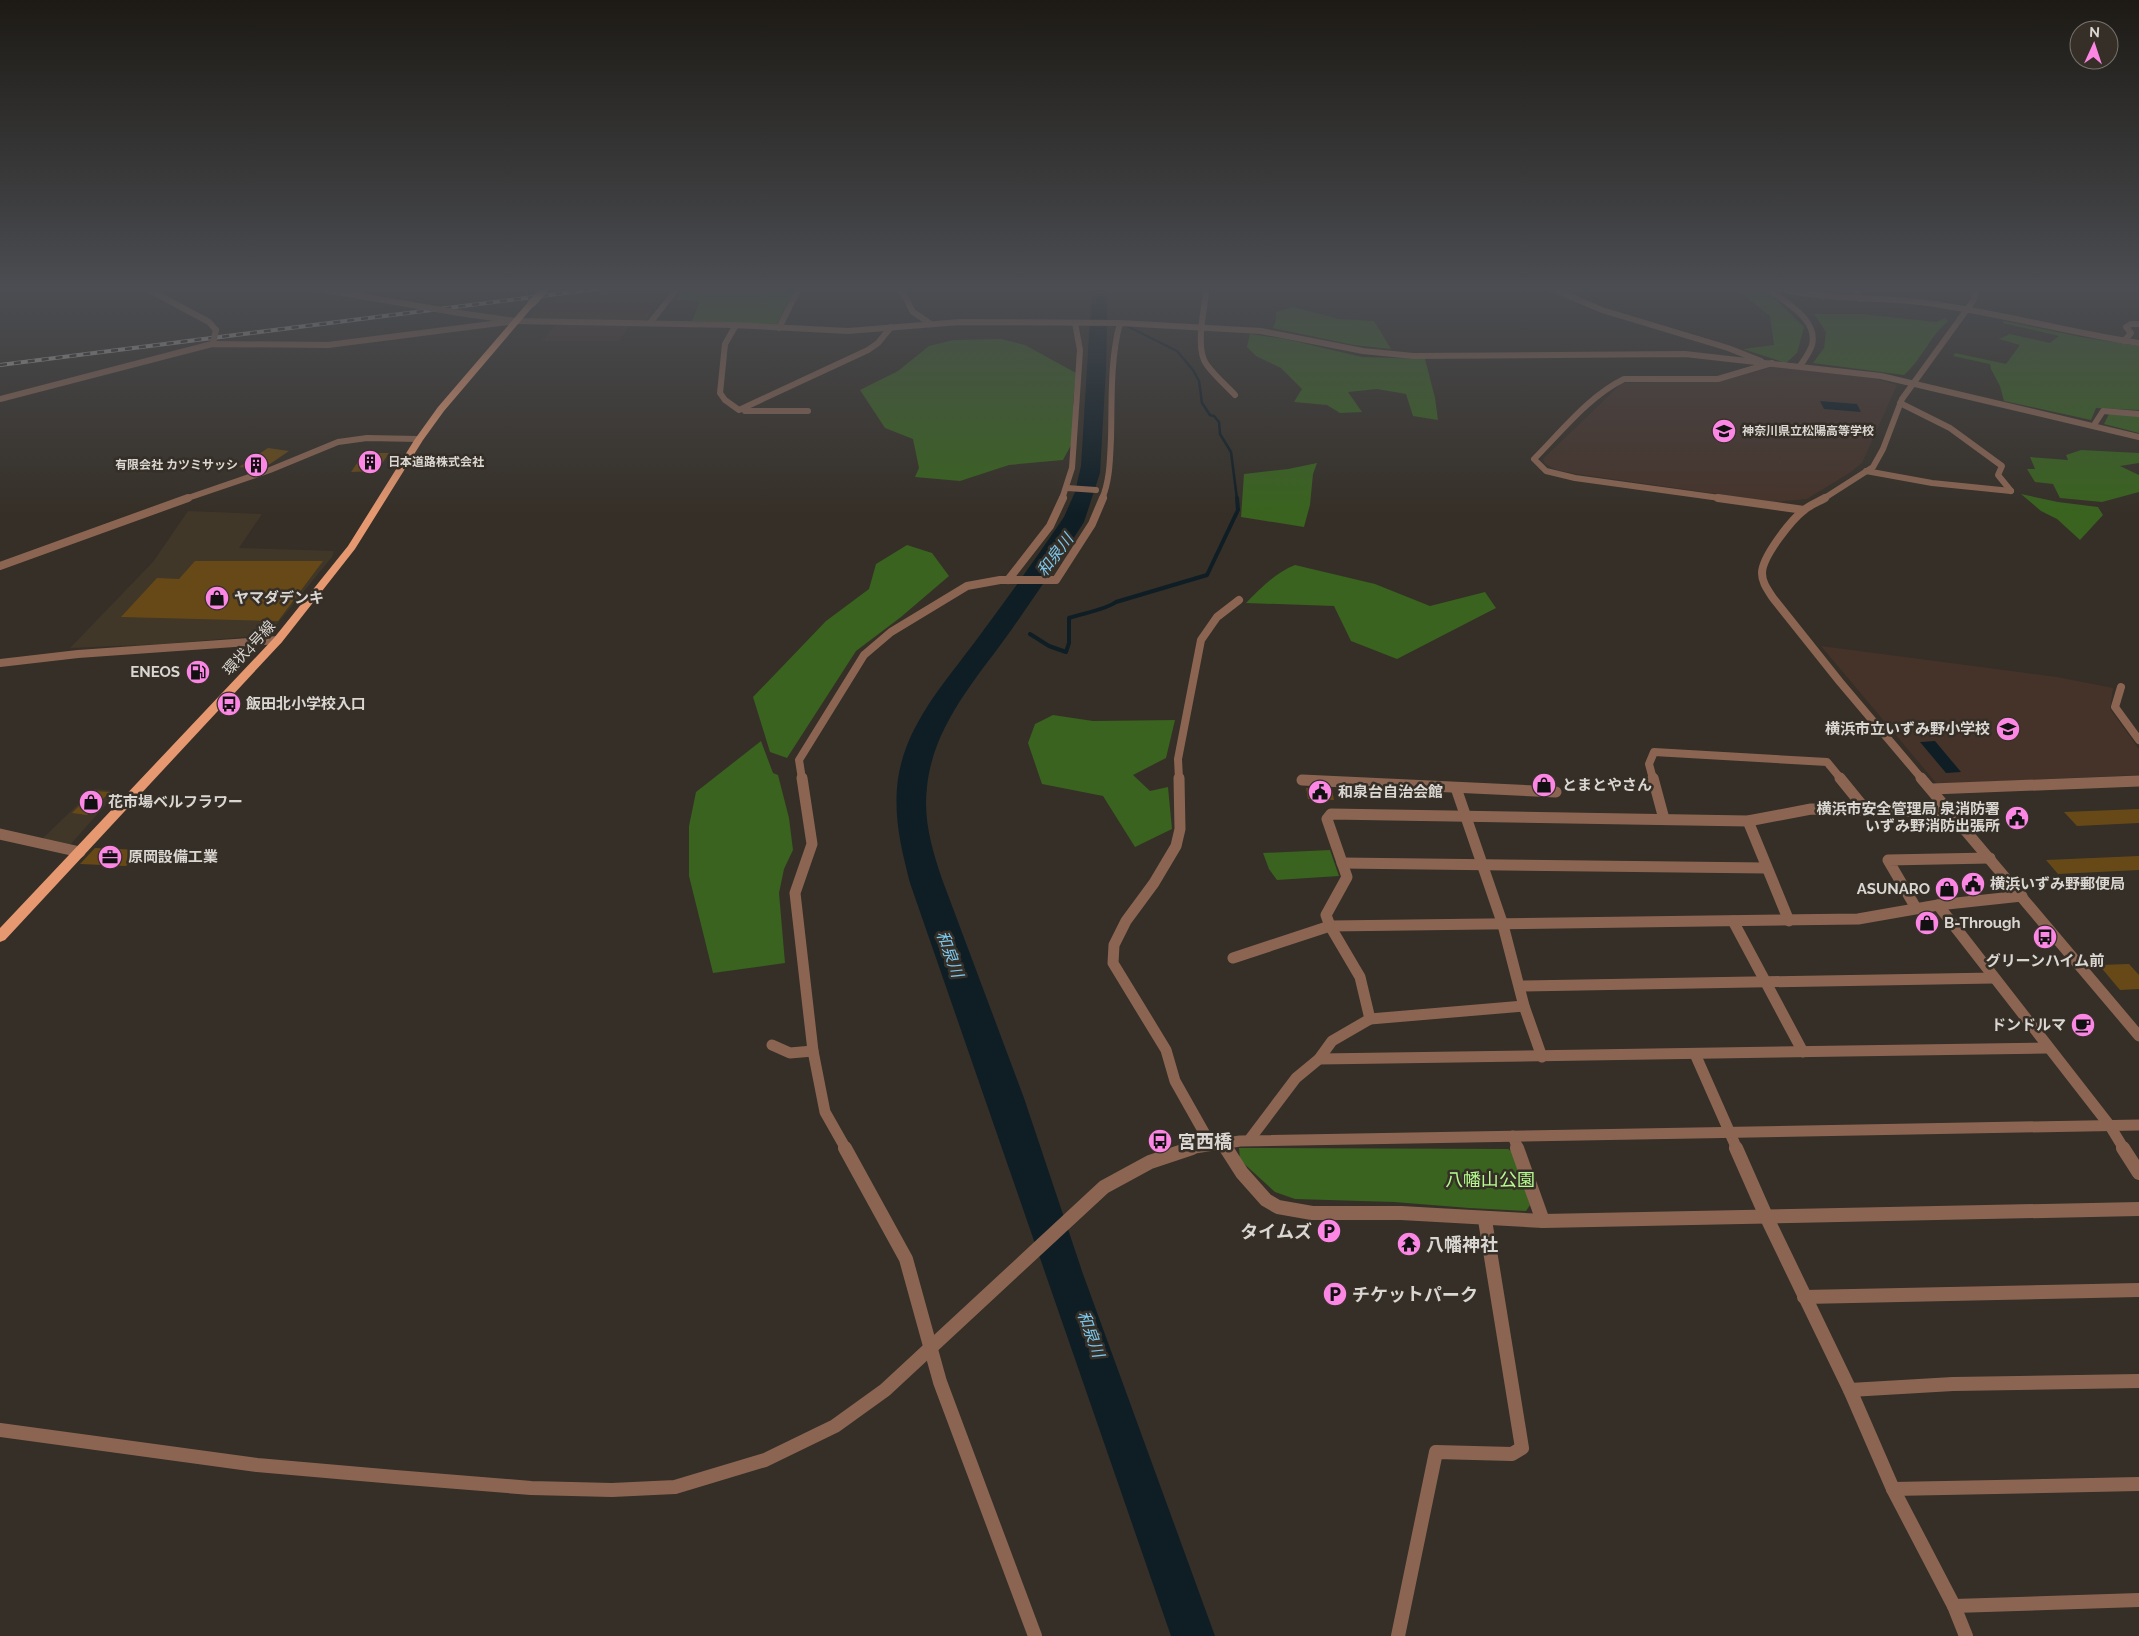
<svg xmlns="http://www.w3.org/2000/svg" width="2139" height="1636" viewBox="0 0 2139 1636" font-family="Raleway,'Noto Sans JP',sans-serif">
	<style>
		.built { fill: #403729 }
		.education { fill: #45332a }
		.green { fill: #39631e }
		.water { fill: #0f1e25 }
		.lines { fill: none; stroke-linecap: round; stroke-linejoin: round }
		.stream-far1 { stroke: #0f1e25; stroke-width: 2.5 }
		.stream { stroke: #0f1e25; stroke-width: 4 }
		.building { fill: #674917 }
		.minor-far3 { stroke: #8b6552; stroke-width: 6 }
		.minor-far2 { stroke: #8b6552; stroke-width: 8 }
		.minor-far1 { stroke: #8b6552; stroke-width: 11 }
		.minor { stroke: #8b6552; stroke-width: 14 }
		.tertiary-far3 { stroke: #8b6552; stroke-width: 6 }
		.tertiary-far2 { stroke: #8b6552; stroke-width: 8 }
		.tertiary-far1 { stroke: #8b6552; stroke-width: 11 }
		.tertiary { stroke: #8b6552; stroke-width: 14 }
		.primary { fill: #e69870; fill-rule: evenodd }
		.rail-casing { stroke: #b8b4ae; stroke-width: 4 }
		.rail { stroke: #352f27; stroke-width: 2.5; stroke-dasharray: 7; stroke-linecap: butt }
		.minor-bridge { stroke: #8b6552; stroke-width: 6 }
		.tertiary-bridge { stroke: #8b6552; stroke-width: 6 }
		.primary-bridge { stroke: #e69870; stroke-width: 8 }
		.labels { text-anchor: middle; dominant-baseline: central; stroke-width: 5; stroke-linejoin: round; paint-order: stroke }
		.far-poi-label { font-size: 12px; font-weight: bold; fill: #dad6d1; stroke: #352f27; text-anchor: start }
		.poi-label { font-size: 15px; font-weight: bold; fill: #dad6d1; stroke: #352f27; text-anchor: start }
		.street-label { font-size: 15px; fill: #dad6d1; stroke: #352f27 }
		.water-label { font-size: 16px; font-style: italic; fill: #7cc9f0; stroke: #352f27 }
		.near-poi-label { font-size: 18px; font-weight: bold; fill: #dad6d1; stroke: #352f27; text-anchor: start }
		.near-park-label { font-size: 18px; fill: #b5fb8d; stroke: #352f27 }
	</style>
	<rect width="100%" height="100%" fill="#352f27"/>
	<g class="built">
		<path d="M188,511L262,514L239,548L334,551L332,557L268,635L163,644L70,648L153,562Z"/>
		<path d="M94,789L118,791L69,846L40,841Z"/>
	</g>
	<g class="education">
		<path d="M657,286H669L672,290L655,305L646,321L531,319L530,317L543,303L548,302L551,299Z"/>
		<path d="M557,324L630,325L619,341H542Z"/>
		<path d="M1776,366L1877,379L1897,385L1862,463L1851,472L1807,499L1774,502L1577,474L1557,470L1545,464L1543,459L1622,383L1725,380Z"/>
		<path d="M1821,646L2057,677L2113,688L2110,709L2139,749V775L1937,784Z"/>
	</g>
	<g class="green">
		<path d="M691,286H796L777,324L692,321L700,301L675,300L685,288Z"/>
		<path d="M1732,286H1758L1766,290L1804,327L1797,353L1786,363L1743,349L1774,345L1770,316Z"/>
		<path d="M1293,307L1339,319L1374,321L1391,349L1354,345L1273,328L1276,320V312Z"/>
		<path d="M1814,314H1861L1936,322L1945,318L1948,321C1930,336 1922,359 1904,375L1813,363L1824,348L1826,332Z"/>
		<path d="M2004,321L2081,337L2139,346V410L2096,408L2091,420L2004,401L2000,386L1991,369L1990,364L1953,356L1955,353L2006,364L2020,345L1999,339L2010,334L2050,343L2059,336L2003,323Z"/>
		<path d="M1250,334L1285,339L1362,357L1425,359L1435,398L1438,420L1413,416L1406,394L1377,389L1348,392L1362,412L1340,413L1327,405L1294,402L1302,389L1281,368L1256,356L1247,347Z"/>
		<path d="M1001,339L1025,345L1076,373L1073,402L1077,434L1063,460L1009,465L960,481L915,477L919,468L913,439L885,428L860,390L898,371L929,346L953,340Z"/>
		<path d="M2109,414L2139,416V433L2104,424Z"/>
		<path d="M2081,450L2139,453V463L2120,466L2139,475V492L2102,502L2060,498L2053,484L2035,482L2027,469H2035L2030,457L2068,460L2066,455Z"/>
		<path d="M1317,463L1313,474L1310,505L1304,527L1241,517L1244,474L1288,469Z"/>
		<path d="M2021,494L2058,502L2098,507L2103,515L2080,540L2057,519L2041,511Z"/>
		<path d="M907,545L932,553L949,576L901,617L856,651L787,758L770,752L753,697L826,621L869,589L876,564Z"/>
		<path d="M1295,565L1375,584L1430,606L1485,592L1496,608L1397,659L1351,641L1334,606L1246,603C1261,588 1275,573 1295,565Z"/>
		<path d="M1053,715L1093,721L1175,720L1166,758L1133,775L1150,791L1168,787L1172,829L1135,847L1103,796L1042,784L1028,743L1035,724Z"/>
		<path d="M761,741L773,773L778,775L789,818L793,850L784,869L779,893L785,963L713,973L689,876V826L696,792Z"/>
		<path d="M1330,850L1339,876L1277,880L1269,869L1263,853Z"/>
		<path d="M1239,1148L1508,1149L1514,1153L1530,1205L1526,1211L1469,1208L1394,1202L1295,1199L1275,1192L1240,1160Z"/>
	</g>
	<g class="water">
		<path d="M1092,286H1108L1106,369L1100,473L1084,522C1061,558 1037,593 1012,629C978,677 933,725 927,787C923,820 932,849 942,879L1024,1098L1083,1274L1215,1636H1171L910,883C901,848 893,815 898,779C906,723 948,679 980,635C1009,596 1037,557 1064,517L1075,492L1081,466Z"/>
		<path d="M1820,401L1857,404L1861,412L1824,409Z"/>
		<path d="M1935,741L1961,772L1946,773L1920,742Z"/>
	</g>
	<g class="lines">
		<path class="stream-far1" d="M1127,326L1177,351L1193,370L1199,381L1202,403L1210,415L1214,416L1219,422L1220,434L1231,452L1237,499"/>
		<path class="stream" d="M1030,634L1049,646L1066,652L1069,643V618C1084,613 1105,610 1116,602L1207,575L1238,510L1237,498"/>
	</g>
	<g class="building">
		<path d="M268,448L289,451L270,464L256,469L239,467Z"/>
		<path d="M364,453H389L377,471L351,472Z"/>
		<path d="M195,561H323L278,621L121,617L157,578L179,579Z"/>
		<path d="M1306,788L1332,789L1334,800L1308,799Z"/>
		<path d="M94,791L110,792L87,815L72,813Z"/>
		<path d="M2139,809V823L2077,826L2064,812Z"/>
		<path d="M95,848L140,850L126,866L80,864Z"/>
		<path d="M2139,856V870L2058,874L2046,860Z"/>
		<path d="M2129,964L2139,975V989L2120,990L2099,965Z"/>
	</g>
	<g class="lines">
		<g class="minor-far3">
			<path d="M142,286L209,322L216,330"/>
			<path d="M895,286L904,295L913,312L931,324"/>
			<path d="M1207,286C1205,306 1196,341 1204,360C1208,370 1227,386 1235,395"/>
			<path d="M1546,286L1602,310L1728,348L1761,361"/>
			<path d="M1772,286C1820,301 1869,296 1919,302C1993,311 2065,332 2139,343"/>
			<path d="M1856,286L1857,294L1861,299"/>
			<path d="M1776,289L1771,291C1788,304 1818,320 1812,345C1810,352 1804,360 1800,366"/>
			<path d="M650,323L676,290L675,286"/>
			<path d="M736,325L725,344L720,393L725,400L739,410L868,350L878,343L891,327"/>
			<path d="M779,328L800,286"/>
			<path d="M2124,341L2131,333L2126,327L2131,324H2139"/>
			<path d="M0,399L212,344L328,345L515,321"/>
			<path d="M1900,403L1950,428L2002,466L1998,475L2011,491"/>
			<path d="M745,411H808"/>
			<path d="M2094,425L2103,411L2139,414"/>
			<path d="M1866,471L1932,483L2011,491"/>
			<path d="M1067,488L1096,490"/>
			<path d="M185,499L270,470L338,442L367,438L419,439"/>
			<path d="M1062,499L1072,468L1080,350L1075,323"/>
			<path d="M1102,499C1110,480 1110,459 1111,438C1112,400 1110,360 1120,323"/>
			<path d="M1727,499L1575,478L1546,471L1534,459C1561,432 1589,396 1624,379H1718L1772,363"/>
		</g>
		<g class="minor-far2">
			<path d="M1718,498L1804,510"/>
			<path d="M0,566L188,498"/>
			<path d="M1008,580L1050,526L1063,498"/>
			<path d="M0,663L78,654L278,640"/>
			<path d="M2121,687L2115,707L2139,740"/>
			<path d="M802,779L799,760L864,655L891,632L967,586L1000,580H1056L1092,524L1103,498"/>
			<path d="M1179,779L1178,759L1201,640L1217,617L1239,600"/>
			<path d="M1653,779L1649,764L1654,752L1827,762L1841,779"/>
		</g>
		<g class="minor-far1">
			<path d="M802,778L812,844L795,893L813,1051L825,1112L846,1149"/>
			<path d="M1179,778L1180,829L1176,846L1154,883L1126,921L1114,945L1113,963L1166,1050L1175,1081L1210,1143"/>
			<path d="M1653,778L1664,819"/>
			<path d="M1840,778L1866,810"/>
			<path d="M1302,780L1556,792"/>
			<path d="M1456,788L1503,925L1524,1006L1542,1057"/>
			<path d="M1932,789L2139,781"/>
			<path d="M1748,821L1789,921"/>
			<path d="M0,834L80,852"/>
			<path d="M1342,863L1766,868"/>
			<path d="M1938,905L2110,1126L2124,1149"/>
			<path d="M1916,908L1888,860L1990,858"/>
			<path d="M1733,921L1803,1052"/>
			<path d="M1233,958L1330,926L1858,919L1938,905L2022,896"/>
			<path d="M1521,986L1994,978"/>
			<path d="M1370,1019L1524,1006"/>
			<path d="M772,1045L790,1053L813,1051"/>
			<path d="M1695,1054L1737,1149"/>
			<path d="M1319,1059L2048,1048"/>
			<path d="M1513,1136L1518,1149"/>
			<path d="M1250,1139L1296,1078L1319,1059L1332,1041L1370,1019L1360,977L1330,926L1326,915L1347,877L1327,819L1331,814L1748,821L1811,809L1951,812"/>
			<path d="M1223,1142L1226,1149"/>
		</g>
		<g class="minor">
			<path d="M845,1148L906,1259L940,1382L1035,1636"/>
			<path d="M1226,1148L1242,1173L1266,1200L1278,1207L1312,1213H1401L1543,1221L2139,1209"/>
			<path d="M1517,1148L1543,1221"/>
			<path d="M1736,1148L1766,1216L1850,1390L1893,1489L1954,1606L1966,1636"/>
			<path d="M2123,1148L2139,1173"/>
			<path d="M1804,1297L2139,1290"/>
			<path d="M1850,1390L1953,1384L2139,1381"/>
			<path d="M1893,1489L2139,1484"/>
			<path d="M1954,1606L2139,1600"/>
			<path d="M1398,1636L1436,1452L1512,1454L1522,1448L1485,1220"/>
		</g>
		<g class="tertiary-far3">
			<path d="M301,286L407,304"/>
			<path d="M459,313L515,321L733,325L848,331L960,322L1120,323L1261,331L1363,351L1413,356L1685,354L1881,376L2139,437"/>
			<path d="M1823,499L1873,467L1883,449L1902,399L1973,301L1976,292L1974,286"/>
		</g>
		<path class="tertiary-far2" d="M1825,498C1818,502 1810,505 1804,510C1791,520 1762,557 1762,573C1762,583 1768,590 1773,598L1840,682L1922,779"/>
		<g class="tertiary-far1">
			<path d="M1921,778L2139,1036"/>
			<path d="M1188,1149L1240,1141L2139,1125"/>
		</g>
		<path class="tertiary" d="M0,1430L257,1465L395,1477L531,1488L612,1490L675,1487L765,1460L835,1426L885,1390L1104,1187L1150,1162L1192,1148"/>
		<path class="primary" d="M529,301L536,303L444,411L423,440L355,549L282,642L5,940L0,942V928L274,638L348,546L415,439L438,407Z"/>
		<g class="rail-casing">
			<path id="rail" d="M0,365L620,286"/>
		</g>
		<use href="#rail" class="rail"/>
		<path class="minor-bridge" d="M213,343L216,330"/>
		<path class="tertiary-bridge" d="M407,304L459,313"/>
		<path class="primary-bridge" d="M532,303L547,287"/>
	</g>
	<linearGradient id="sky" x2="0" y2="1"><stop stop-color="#1d1a15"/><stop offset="0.56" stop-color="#4b4d52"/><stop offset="1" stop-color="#4b4d52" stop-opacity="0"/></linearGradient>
	<rect width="2139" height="515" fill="url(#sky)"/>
	<defs>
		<g id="school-disc" transform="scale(1.25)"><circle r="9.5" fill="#fc86e4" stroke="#352f27"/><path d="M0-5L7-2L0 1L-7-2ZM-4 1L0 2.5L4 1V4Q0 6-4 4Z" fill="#111"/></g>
		<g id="building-disc" transform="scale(1.25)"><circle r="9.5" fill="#fc86e4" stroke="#352f27"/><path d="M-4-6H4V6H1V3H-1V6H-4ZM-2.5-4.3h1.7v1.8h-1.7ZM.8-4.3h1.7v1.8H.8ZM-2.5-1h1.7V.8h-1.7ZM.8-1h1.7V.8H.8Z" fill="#111"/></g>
		<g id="shop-disc" transform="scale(1.25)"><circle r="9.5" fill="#fc86e4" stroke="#352f27"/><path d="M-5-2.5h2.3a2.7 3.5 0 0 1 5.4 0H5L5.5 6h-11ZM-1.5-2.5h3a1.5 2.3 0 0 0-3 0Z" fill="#111"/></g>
		<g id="fuel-disc" transform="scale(1.25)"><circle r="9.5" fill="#fc86e4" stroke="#352f27"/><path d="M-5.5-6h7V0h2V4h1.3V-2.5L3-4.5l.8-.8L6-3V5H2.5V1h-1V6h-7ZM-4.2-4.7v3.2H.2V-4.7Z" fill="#111"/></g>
		<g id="bus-disc" transform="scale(1.25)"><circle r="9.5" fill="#fc86e4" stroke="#352f27"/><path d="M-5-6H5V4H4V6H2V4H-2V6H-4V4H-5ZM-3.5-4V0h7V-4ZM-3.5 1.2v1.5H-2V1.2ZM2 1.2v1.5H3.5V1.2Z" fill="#111"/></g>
		<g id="civic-disc" transform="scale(1.25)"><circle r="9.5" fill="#fc86e4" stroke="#352f27"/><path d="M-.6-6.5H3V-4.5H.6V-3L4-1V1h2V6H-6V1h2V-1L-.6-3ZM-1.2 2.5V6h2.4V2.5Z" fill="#111"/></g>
		<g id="office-disc" transform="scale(1.25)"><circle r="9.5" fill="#fc86e4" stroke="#352f27"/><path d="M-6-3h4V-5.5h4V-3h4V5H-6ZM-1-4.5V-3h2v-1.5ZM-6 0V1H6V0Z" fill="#111"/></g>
		<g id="cafe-disc" transform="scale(1.25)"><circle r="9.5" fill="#fc86e4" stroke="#352f27"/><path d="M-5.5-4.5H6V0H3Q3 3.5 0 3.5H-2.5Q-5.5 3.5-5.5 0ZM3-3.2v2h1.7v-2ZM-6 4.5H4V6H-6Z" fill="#111"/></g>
		<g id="parking-disc" transform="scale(1.25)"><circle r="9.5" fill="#fc86e4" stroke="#352f27"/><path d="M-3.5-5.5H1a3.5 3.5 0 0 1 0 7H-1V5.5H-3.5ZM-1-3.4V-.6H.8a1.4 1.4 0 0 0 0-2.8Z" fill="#111"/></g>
		<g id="temple-disc" transform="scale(1.25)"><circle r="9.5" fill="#fc86e4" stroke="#352f27"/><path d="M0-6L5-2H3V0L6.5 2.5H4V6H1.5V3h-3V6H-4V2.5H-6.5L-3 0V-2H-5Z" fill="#111"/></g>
	</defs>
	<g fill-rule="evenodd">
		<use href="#school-disc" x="1724" y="431"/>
		<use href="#building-disc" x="370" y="462"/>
		<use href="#building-disc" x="256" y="465"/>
		<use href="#shop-disc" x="217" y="598"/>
		<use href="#fuel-disc" x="198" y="672"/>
		<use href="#bus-disc" x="229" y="704"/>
		<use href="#school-disc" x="2008" y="729"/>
		<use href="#shop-disc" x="1544" y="785"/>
		<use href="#civic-disc" x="1320" y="792"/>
		<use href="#shop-disc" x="91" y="802"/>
		<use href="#civic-disc" x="2017" y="818"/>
		<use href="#office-disc" x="110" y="857"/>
		<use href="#civic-disc" x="1973" y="884"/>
		<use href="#shop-disc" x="1947" y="889"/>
		<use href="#shop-disc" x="1927" y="923"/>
		<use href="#bus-disc" x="2045" y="937"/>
		<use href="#cafe-disc" x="2083" y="1025"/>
		<use href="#bus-disc" x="1160" y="1141"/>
		<use href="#parking-disc" x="1329" y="1231"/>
		<use href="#temple-disc" x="1409" y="1244"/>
		<use href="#parking-disc" x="1335" y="1294"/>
	</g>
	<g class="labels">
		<g class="far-poi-label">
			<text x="1742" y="431">神奈川県立松陽高等学校</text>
			<text x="388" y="462">日本道路株式会社</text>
			<text x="238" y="465" text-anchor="end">有限会社 カツミサッシ</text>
		</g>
		<g class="poi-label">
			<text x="234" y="598">ヤマダデンキ</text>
			<text x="180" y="672" text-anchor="end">ENEOS</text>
			<text x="246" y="704">飯田北小学校入口</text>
			<text x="1990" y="729" text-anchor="end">横浜市立いずみ野小学校</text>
			<text x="1562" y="785">とまとやさん</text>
			<text x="1338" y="792">和泉台自治会館</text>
			<text x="108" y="802">花市場ベルフラワー</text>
			<text x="2000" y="809" text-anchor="end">横浜市安全管理局 泉消防署<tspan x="2000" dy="17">いずみ野消防出張所</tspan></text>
			<text x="128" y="857">原岡設備工業</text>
			<text x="1990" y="884">横浜いずみ野郵便局</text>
			<text x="1930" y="889" text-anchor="end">ASUNARO</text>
			<text x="1944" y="923">B-Through</text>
			<text x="2045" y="961" text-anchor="middle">グリーンハイム前</text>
			<text x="2066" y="1025" text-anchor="end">ドンドルマ</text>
		</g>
		<g class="street-label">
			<text transform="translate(249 648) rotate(-47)">環状4号線</text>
		</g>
		<g class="water-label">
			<text transform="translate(1055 555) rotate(-53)">和泉川</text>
			<text transform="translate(950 954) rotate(70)">和泉川</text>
			<text transform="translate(1091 1334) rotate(70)">和泉川</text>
		</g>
		<g class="near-poi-label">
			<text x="1178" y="1141">宮西橋</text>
			<text x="1312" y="1231" text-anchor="end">タイムズ</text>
			<text x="1426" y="1244">八幡神社</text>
			<text x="1352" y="1294">チケットパーク</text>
		</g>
		<g class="near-park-label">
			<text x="1490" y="1179">八幡山公園</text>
		</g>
	</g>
	<g transform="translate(2094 45) rotate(3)"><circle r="24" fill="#352f27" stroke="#77726b"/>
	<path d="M0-4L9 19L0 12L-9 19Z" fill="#fc86e4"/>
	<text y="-8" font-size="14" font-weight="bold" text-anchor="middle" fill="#dad6d1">N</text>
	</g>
</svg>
